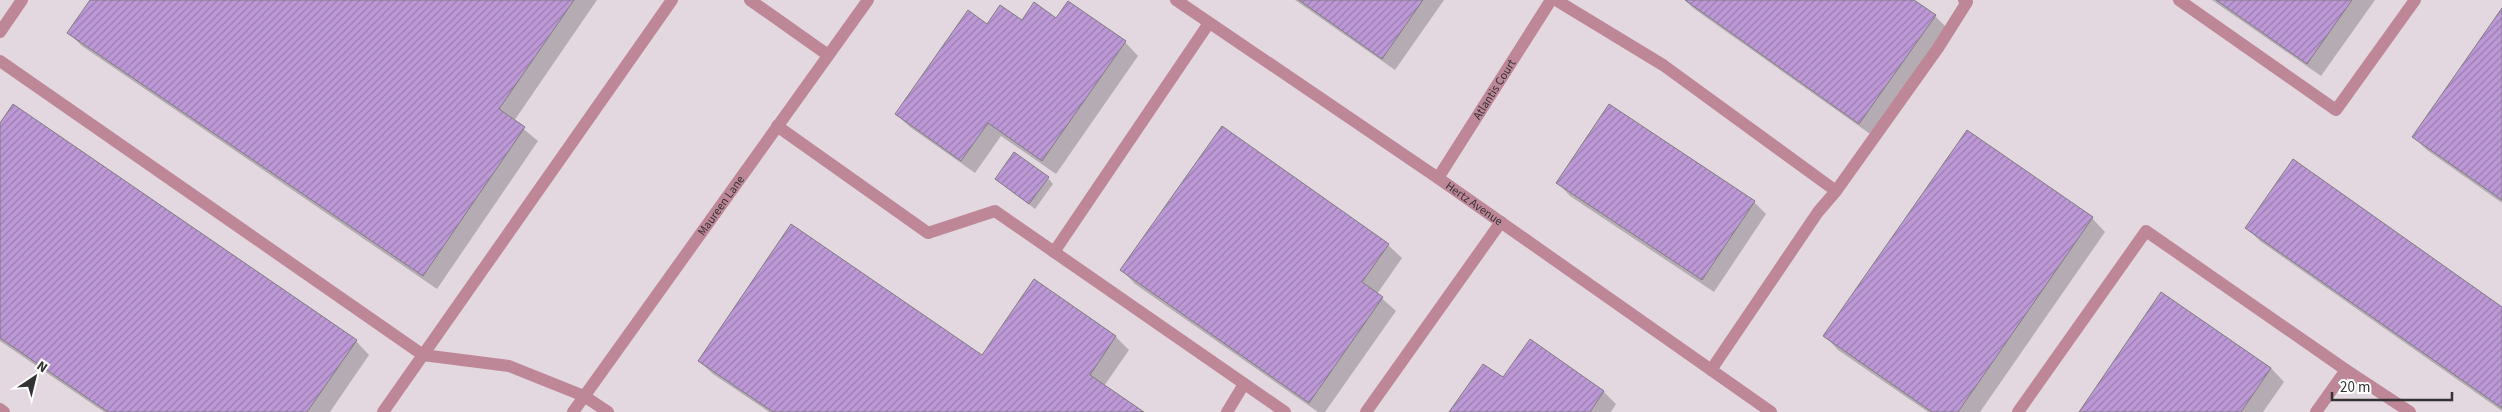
<svg xmlns="http://www.w3.org/2000/svg" width="2502" height="412" viewBox="0 0 2502 412" font-family="'Source Sans 3',sans-serif">
	<style>
		.built { fill: #e3d8e0 }
		.shadow { fill: #0003 }
		.building { fill: url(#building-hatch); stroke: #807e81 }
		.lines { fill: none; stroke-linecap: round; stroke-linejoin: round }
		.lane { stroke: #be8798; stroke-width: 12 }
		.street { stroke: #be8798; stroke-width: 12 }
		.labels { text-anchor: middle; dominant-baseline: central; stroke-width: 5; stroke-linejoin: round; paint-order: stroke }
		.street-label { font-size: 12px; fill: #343334; stroke: #fff }
	</style>
	<defs>
		<pattern id="building-hatch" width="6" height="6" patternUnits="userSpaceOnUse" patternTransform="scale(1.25)"><rect width="6" height="6" fill="#bd98d6"/><path d="M-1 1l2-2M0 6l6-6M5 7l2-2" fill="none" stroke="#9a7dae"/></pattern>
	</defs>
	<rect width="100%" height="100%" fill="#eae5e8"/>
	<rect class="built" x="0" y="0" width="2502" height="412"/>
	<g class="shadow">
		<path d="M91,0H597L514,121L538,141L437,289L82,46L69,33Z"/>
		<path d="M1295,0H1444L1395,70Z"/>
		<path d="M1685,0H1912L1935,16L1948,29L1873,136L1693,8Z"/>
		<path d="M2212,0H2375L2321,76Z"/>
		<path d="M2502,11V203L2427,150L2413,137Z"/>
		<path d="M1057,19L1125,42L1138,56L1056,174L1001,136L975,173L910,127L896,114L987,26Z"/>
		<path d="M0,125L356,341L369,355L330,412H104L0,341Z"/>
		<path d="M1967,132L2092,218L2105,232L1980,412H1928L1838,350L1825,336Z"/>
		<path d="M1048,178L1053,184L1035,209L996,179Z"/>
		<path d="M1558,183L1754,202L1766,214L1714,292L1570,196Z"/>
		<path d="M2247,228L2502,308V411L2260,241Z"/>
		<path d="M1388,245L1402,258L1377,294L1396,311L1325,412H1318L1135,284L1122,270Z"/>
		<path d="M1034,281L1116,337L1129,350L1104,386L1142,412H769L713,374L699,361L983,356Z"/>
		<path d="M1530,340L1604,392L1616,404L1611,412H1451L1503,379Z"/>
		<path d="M2271,368L2284,382L2263,412H2081Z"/>
	</g>
	<g class="building">
		<path d="M90,0H574L499,109L525,127L423,276L67,33Z"/>
		<path d="M1299,0H1423L1382,59Z"/>
		<path d="M1685,0H1914L1936,15L1859,124Z"/>
		<path d="M2216,0H2352L2307,64Z"/>
		<path d="M1068,1L1126,41L1042,161L988,123L961,161L895,114L968,10L987,24L1000,5L1022,20L1034,2L1056,18Z"/>
		<path d="M2502,8V200L2412,137Z"/>
		<path d="M13,104L357,340L307,412H108L0,338V123Z"/>
		<path d="M1609,104L1755,201L1702,280L1556,183Z"/>
		<path d="M1222,126L1389,244L1362,282L1383,297L1309,403L1120,270Z"/>
		<path d="M1967,130L2093,217L1958,412H1932L1823,336Z"/>
		<path d="M1014,152L1049,177L1029,204L995,179Z"/>
		<path d="M2293,159L2502,307V408L2245,228Z"/>
		<path d="M791,224L982,355L1034,279L1116,336L1090,375L1144,412H773L698,361Z"/>
		<path d="M2161,292L2271,368L2241,412H2079Z"/>
		<path d="M1530,339L1604,391L1590,412H1449L1483,364L1503,377Z"/>
	</g>
	<g class="lines">
		<g class="lane">
			<path d="M750,0L828,55"/>
			<path d="M1556,0L1663,65L1836,191L1818,212L1711,370"/>
			<path d="M2179,0L2336,110L2415,0"/>
			<path d="M0,32L22,0"/>
			<path d="M0,61L423,355L509,366L584,396"/>
			<path d="M777,126L928,233L995,211L1285,412"/>
			<path d="M1836,191L1938,48L1967,2L1964,0"/>
			<path d="M1054,252L1209,23"/>
			<path d="M0,409L4,412"/>
			<path d="M383,412L672,0"/>
			<path d="M1227,412L1244,384"/>
			<path d="M1366,412L1501,222"/>
			<path d="M2018,412L2146,231L2346,370"/>
			<path d="M2316,412L2346,370L2410,412"/>
		</g>
		<g class="street">
			<path id="s1" d="M1176,0L1438,178L1771,412"/>
			<path id="s2" d="M1438,178L1551,0"/>
			<path d="M584,396L608,412"/>
			<path id="s3" d="M573,412L868,0"/>
		</g>
	</g>
	<g class="labels">
		<g class="street-label">
			<text stroke="none"><textPath href="#s2" startOffset="105">Atlantis Court</textPath></text>
			<text stroke="none"><textPath href="#s1" startOffset="361">Hertz Avenue</textPath></text>
			<text stroke="none"><textPath href="#s3" startOffset="254">Maureen Lane</textPath></text>
		</g>
	</g>
	<g transform="translate(35 377) rotate(35)" stroke="#ffffff" stroke-width="4" paint-order="stroke">
	<path d="M0-4L9 19L0 12L-9 19Z" fill="#343334"/>
	<text y="-8" font-size="14" font-weight="bold" text-anchor="middle" fill="#343334">N</text>
	</g>
	<path d="M2332 392v8h120v-8" fill="none" stroke="#343334" stroke-width="2.5"/>
	<text x="2340" y="392" font-size="15" fill="#343334" stroke="#ffffff" stroke-width="4" paint-order="stroke">20 m</text>
</svg>
